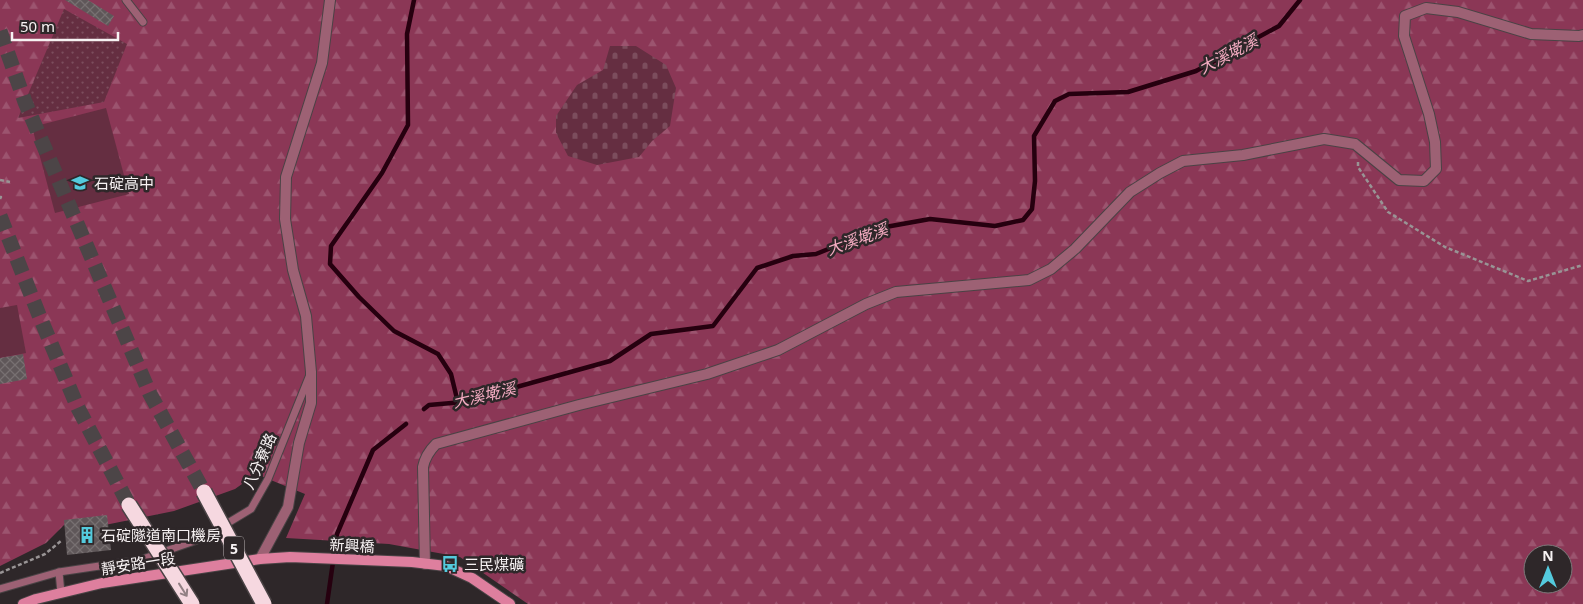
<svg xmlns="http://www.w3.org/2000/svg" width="1583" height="604" viewBox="0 0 1583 604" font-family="'Noto Sans','Noto Sans TC',sans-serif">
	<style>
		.forest { fill: url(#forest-firs); fill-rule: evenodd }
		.cemetery { fill: url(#cemetery-stones) }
		.park { fill: url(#park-dots) }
		.pitch { fill: #652e41 }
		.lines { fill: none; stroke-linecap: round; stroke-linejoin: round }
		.stream { stroke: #26000f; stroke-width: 4.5 }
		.building { fill: url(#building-cross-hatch) }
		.motorway-tunnel { stroke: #4c4547; stroke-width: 15; stroke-dasharray: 15 8; stroke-linecap: butt }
		.service-casing { stroke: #4a4345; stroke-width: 9 }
		.minor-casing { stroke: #4a4345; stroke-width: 12 }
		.tertiary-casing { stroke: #4a4345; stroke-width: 12 }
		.secondary-casing { stroke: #4a4345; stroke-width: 12 }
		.path { stroke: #999495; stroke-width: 2.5; stroke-dasharray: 4 2.5; stroke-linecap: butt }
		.service { stroke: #9d6174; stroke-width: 7 }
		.minor { stroke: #9d6174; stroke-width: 10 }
		.tertiary { stroke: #9d6174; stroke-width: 10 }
		.secondary { stroke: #de7f9e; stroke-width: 10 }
		.motorway-bridge-casing { stroke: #4a4345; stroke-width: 18; stroke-linecap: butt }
		.motorway-bridge { stroke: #f6d8e0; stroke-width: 15 }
		.oneway { stroke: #928084 }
		.labels { text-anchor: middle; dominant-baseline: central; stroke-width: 5; stroke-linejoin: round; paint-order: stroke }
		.shield { fill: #2e2729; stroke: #bbb5b6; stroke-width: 1 }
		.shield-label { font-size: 14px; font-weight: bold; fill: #f7f2f3 }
		.poi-label { font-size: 15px; fill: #f7f2f3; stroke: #2e2729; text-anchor: start }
		.street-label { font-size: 15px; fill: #f7f2f3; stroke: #2e2729 }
		.water-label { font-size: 16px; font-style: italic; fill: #f5acc2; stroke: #2e2729 }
	</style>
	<defs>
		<pattern id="forest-firs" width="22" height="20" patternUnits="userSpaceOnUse" patternTransform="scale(1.25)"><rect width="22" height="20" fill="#8b3756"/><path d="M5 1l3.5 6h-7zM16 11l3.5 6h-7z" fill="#9c546f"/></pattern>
		<pattern id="cemetery-stones" width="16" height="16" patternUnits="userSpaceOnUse" patternTransform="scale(1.25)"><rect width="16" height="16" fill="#652e41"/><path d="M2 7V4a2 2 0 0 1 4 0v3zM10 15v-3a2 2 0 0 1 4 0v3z" fill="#7c4d5d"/></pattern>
		<pattern id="park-dots" width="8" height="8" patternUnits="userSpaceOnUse" patternTransform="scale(1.25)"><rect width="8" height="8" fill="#652e41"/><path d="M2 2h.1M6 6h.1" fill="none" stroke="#7c4d5d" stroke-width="1.8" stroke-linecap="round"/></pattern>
		<pattern id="building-cross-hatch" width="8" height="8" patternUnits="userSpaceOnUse" patternTransform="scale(1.25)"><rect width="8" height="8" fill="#5f5759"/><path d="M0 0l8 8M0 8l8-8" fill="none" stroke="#777071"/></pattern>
	</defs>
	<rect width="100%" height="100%" fill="#2e2729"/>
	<path class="forest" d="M0,0H1583V604H528L460,557L389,544L286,538L305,494L256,474L235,489L174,511L100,526L67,522L46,543L0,566ZM1533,554H1563V584H1533Z"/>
	<path class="cemetery" d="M610,46H636L666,65L676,88L670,126L652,141L639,157L597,165L568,156L556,133V116L577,85L603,70Z"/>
	<path class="park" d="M64,9L127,44L104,102L18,118Z"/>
	<g class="pitch">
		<path d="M106,108L129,194L55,213L32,127Z"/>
		<path d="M17,305L26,353L0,358V308Z"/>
	</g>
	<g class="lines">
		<g class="stream">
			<path d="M414,0L407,34L408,125L382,173L331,246L330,264L359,297L394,331L438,354L451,374L458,403"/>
			<path d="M424,409L429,405L463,402L610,361L651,334L713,326L757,268L793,256L816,254L880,228L930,219L995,226L1023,220L1032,209L1035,181L1034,136L1055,101L1069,94L1128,92L1196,71L1279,26L1300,0"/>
			<path d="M327,604L337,534L373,450L406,424"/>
		</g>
	</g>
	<g class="building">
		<path d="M65,0H88L114,16L108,26Z"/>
		<path d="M23,354L27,379L0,384V358Z"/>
		<path d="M107,515L111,550L67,555L64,520Z"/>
	</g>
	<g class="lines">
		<g class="motorway-tunnel">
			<path d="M0,31L25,102L150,394L204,492"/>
			<path d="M0,216L39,315L78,408L129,505"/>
		</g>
		<g class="service-casing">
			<g id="service">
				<path d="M126,0L143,22"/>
				<path d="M59,572L140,560L203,538L251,509L268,479L309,377"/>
				<path d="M0,589L59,572L61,593"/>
			</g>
		</g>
		<g class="minor-casing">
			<path id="minor" d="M260,559L288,507L299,443L311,403V372L306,316L293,270L285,219L286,177L322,63L330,0"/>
		</g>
		<g class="tertiary-casing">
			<path id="tertiary" d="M425,564L423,467C425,457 429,451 436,444L579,405L707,374L778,350L866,304L896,292L1029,280L1051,269L1075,249L1130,192L1160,173L1183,161L1243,155L1324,139L1355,144L1399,180L1424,181L1436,169L1435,142L1429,114L1404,36L1405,16L1426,8L1458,12L1531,34L1579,36L1583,35"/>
		</g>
		<g class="secondary-casing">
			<path id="secondary" d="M23,604L36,599L102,583L260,559L290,557L412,562L446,566L472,578L510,604"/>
		</g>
		<g class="path">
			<path d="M1358,162V167L1388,212L1445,247L1528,281L1583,265"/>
			<path d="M0,180L10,182"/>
			<path d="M0,197H1L0,199"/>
			<path d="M0,573L45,554L61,541"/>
		</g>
		<use href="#service" class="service"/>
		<use href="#minor" class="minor"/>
		<use href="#tertiary" class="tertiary"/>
		<use href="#secondary" class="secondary"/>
		<g class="motorway-bridge-casing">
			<g id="motorway-bridge">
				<path d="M204,492L264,604"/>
				<path d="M129,505L192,604"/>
			</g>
		</g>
		<use href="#motorway-bridge" class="motorway-bridge"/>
	</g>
	<defs><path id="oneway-shaft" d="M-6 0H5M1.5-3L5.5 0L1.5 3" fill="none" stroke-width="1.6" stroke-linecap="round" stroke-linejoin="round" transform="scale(1.25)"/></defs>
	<use class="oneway" href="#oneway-shaft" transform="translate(183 590) rotate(58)"/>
	<defs>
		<g id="school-bare" transform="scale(1.35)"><path d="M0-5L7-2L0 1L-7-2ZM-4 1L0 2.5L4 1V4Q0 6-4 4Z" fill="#54cadd" stroke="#2e2729" stroke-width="2.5" paint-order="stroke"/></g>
		<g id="building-bare" transform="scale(1.35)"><path d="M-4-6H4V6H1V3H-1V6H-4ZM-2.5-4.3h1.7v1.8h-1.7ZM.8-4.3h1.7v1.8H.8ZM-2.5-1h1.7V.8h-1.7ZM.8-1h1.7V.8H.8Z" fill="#54cadd" stroke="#2e2729" stroke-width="2.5" paint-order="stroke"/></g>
		<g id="bus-bare" transform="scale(1.35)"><path d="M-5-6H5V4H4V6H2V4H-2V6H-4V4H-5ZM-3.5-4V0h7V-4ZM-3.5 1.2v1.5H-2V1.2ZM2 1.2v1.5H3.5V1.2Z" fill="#54cadd" stroke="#2e2729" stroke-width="2.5" paint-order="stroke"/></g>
	</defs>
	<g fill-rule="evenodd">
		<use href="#school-bare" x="80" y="183"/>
		<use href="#building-bare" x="87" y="535"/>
		<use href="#bus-bare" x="450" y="564"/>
	</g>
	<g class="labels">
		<rect class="shield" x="224" y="536.5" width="20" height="23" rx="4"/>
		<g class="shield-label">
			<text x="234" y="548">5</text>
		</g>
		<g class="poi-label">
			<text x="94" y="183">石碇高中</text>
			<text x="101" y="535">石碇隧道南口機房</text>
			<text x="464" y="564">三民煤礦</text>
		</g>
		<g class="street-label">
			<text transform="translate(259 461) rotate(-66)">八分寮路</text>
			<text transform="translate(352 545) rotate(3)">新興橋</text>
			<text transform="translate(138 563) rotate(-9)">靜安路一段</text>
		</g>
		<g class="water-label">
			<text transform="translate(1228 54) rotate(-28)">大溪墘溪</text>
			<text transform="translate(857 239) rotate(-20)">大溪墘溪</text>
			<text transform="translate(484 395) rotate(-13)">大溪墘溪</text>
		</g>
	</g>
	<g transform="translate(1548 569)"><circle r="24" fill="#2e2729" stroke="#7e787a"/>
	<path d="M0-4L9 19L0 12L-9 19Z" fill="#54cadd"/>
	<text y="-8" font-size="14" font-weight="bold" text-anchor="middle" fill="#f7f2f3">N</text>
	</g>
	<path d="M12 32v8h106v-8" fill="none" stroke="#f7f2f3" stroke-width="2.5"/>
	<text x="20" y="32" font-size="15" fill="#f7f2f3" stroke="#2e2729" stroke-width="4" paint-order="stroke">50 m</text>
</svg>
